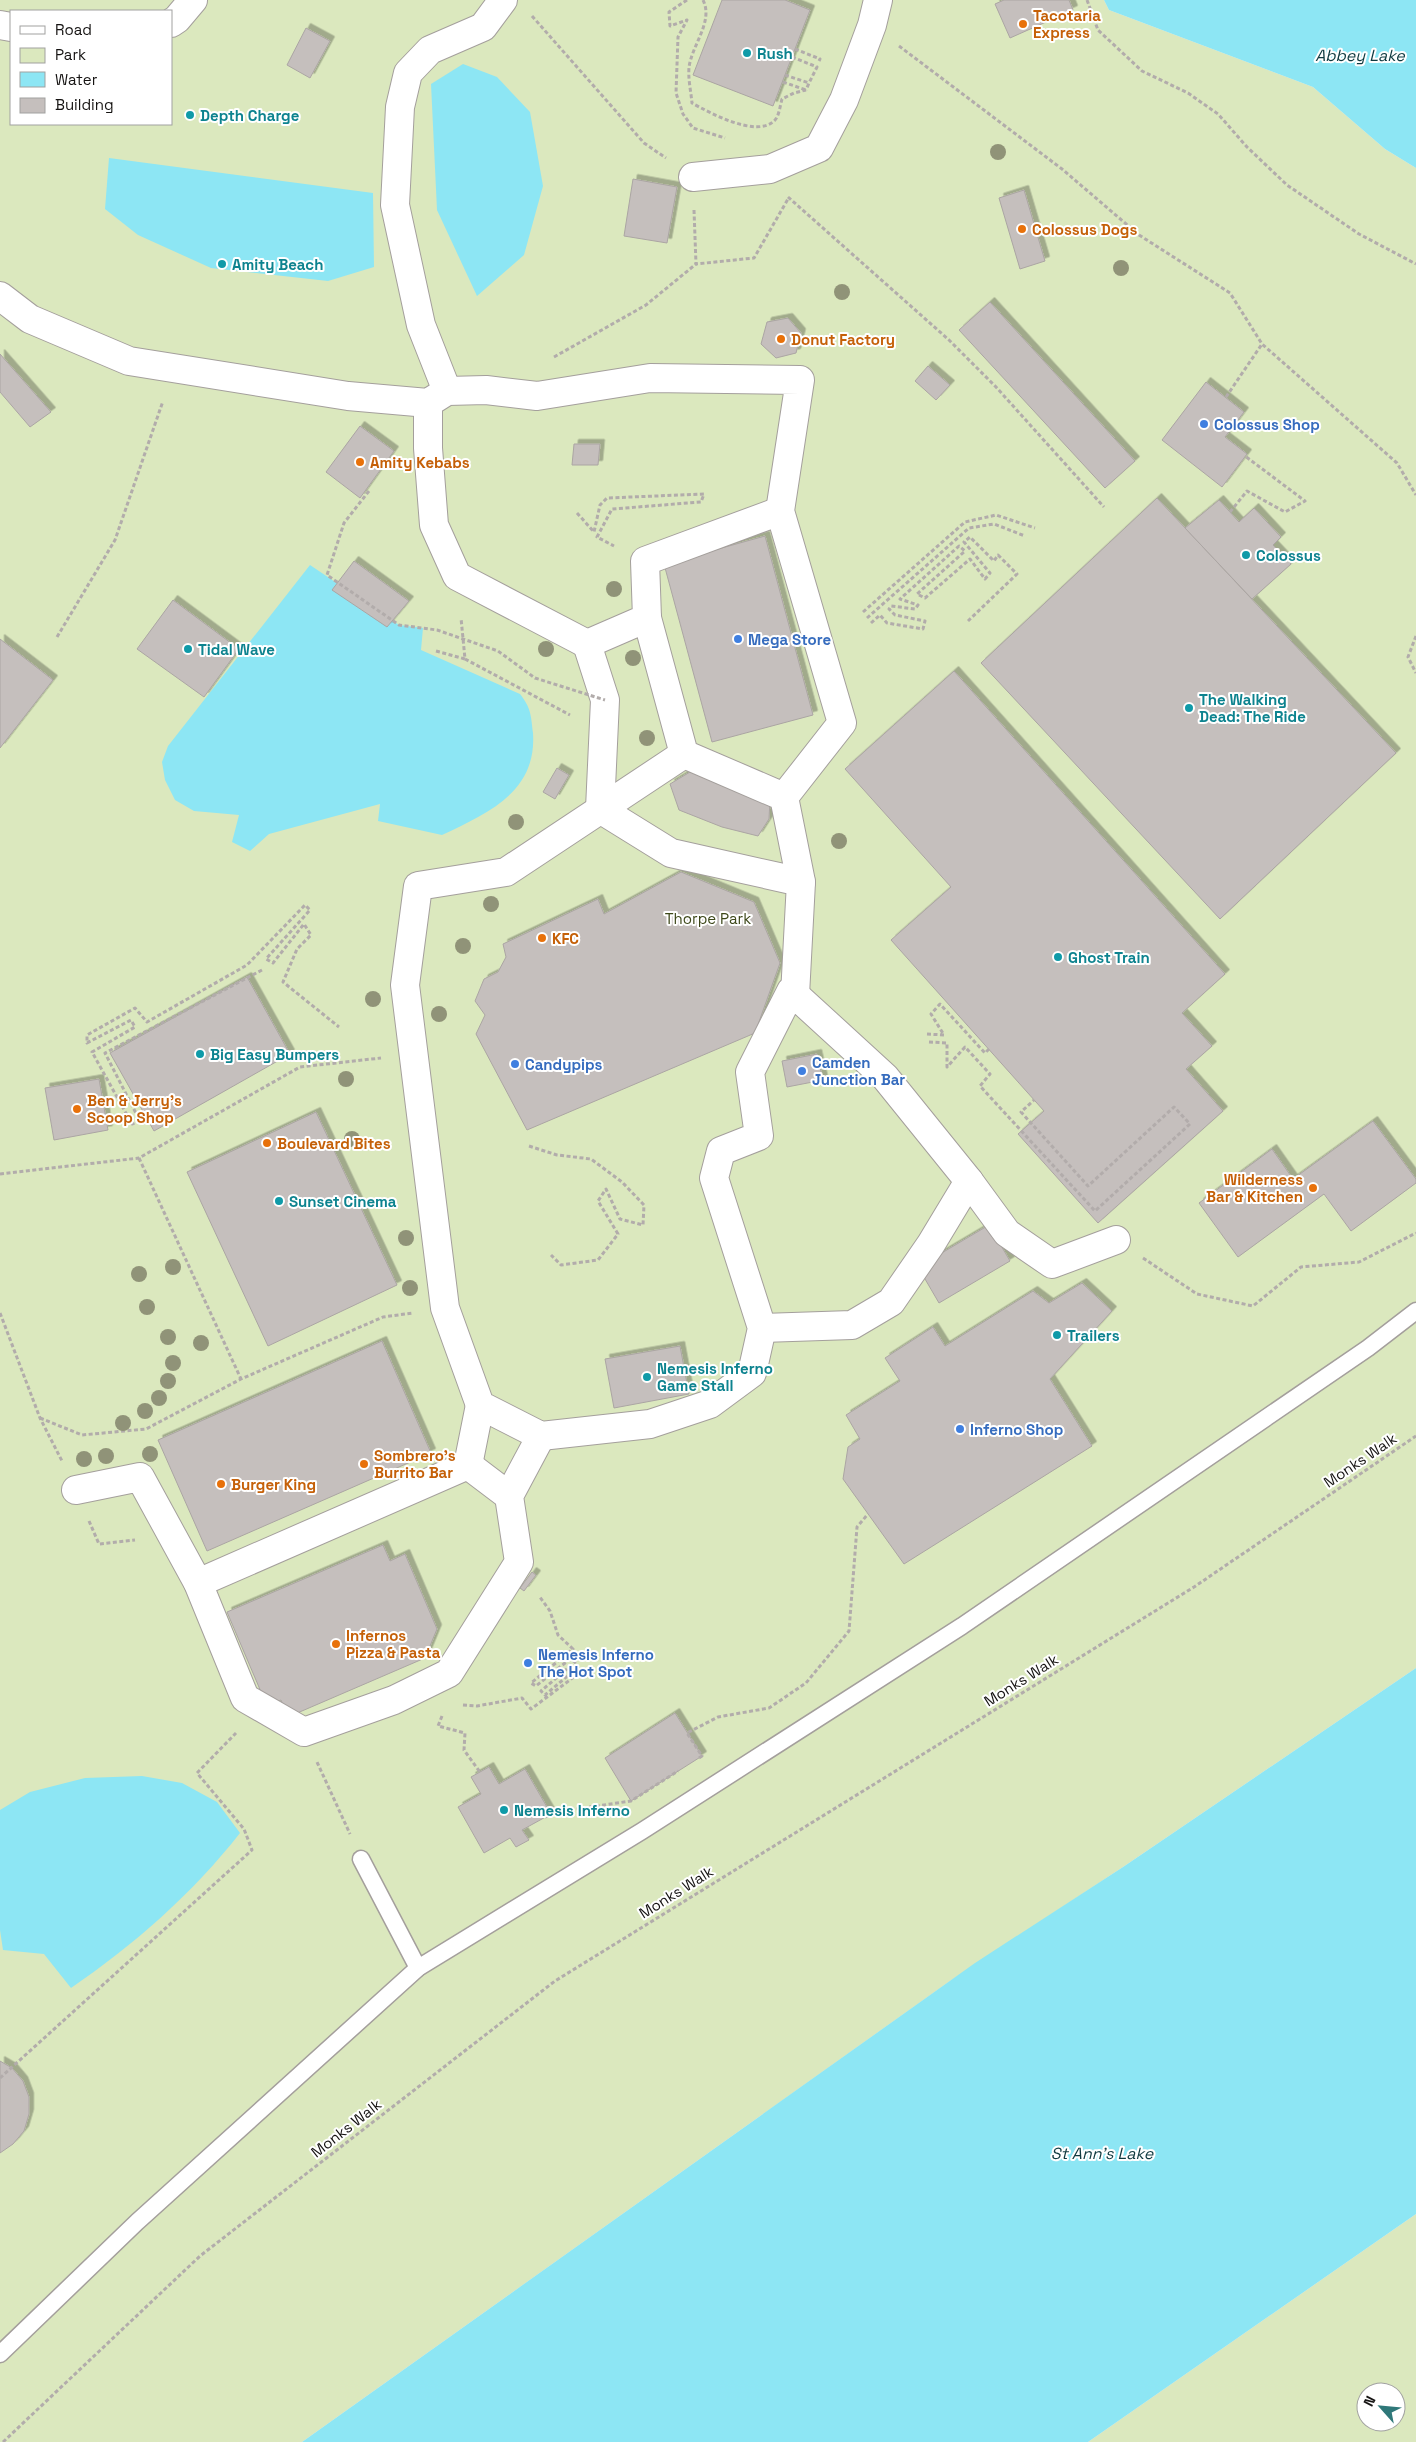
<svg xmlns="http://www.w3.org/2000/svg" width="1416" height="2442" viewBox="0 0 1416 2442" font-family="'Space Grotesk',sans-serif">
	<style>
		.green { fill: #dbe8be; fill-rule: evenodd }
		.water { fill: #8de6f4 }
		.building { fill: #c5bfbd; stroke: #aba5a3; filter: url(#shadow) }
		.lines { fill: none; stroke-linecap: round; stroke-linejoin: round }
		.lane-casing { stroke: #a49f9c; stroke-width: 19 }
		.street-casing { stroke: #a49f9c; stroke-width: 30 }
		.path { stroke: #b2acab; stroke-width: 3; stroke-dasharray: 4 2.5; stroke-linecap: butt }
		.lane { stroke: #fff; stroke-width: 16 }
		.street { stroke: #fff; stroke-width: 28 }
		.path-bridge { stroke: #b2acab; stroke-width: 3; stroke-dasharray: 4 2.5; stroke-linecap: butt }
		.tree { fill: #909378 }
		.food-dot { fill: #e8710a; stroke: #fff; stroke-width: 2 }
		.culture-dot { fill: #0f9aa8; stroke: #fff; stroke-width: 2 }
		.shop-dot { fill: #3f7fe0; stroke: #fff; stroke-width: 2 }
		.labels { text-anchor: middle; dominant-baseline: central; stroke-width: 4; stroke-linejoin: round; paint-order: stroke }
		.food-label { font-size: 15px; font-weight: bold; fill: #c56008; stroke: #fff; text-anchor: start }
		.culture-label { font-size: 15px; font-weight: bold; fill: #0d838f; stroke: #fff; text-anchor: start }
		.shop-label { font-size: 15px; font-weight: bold; fill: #366cbe; stroke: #fff; text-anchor: start }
		.park-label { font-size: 15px; fill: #3c4718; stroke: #fff }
		.street-label { font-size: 15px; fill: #151312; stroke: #fff }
		.water-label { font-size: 16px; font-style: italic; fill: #0f3a40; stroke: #fff }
	</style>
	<defs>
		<filter id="shadow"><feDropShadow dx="4.5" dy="-4.5" stdDeviation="0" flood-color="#0004"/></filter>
	</defs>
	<rect width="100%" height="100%" fill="#f7f0ee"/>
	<g class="green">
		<path d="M0,0H1104L1109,10L1313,87L1385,149L1416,168V1668L1123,1867L950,1981L302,2442H0ZM11,11H171V124H11Z"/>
		<path d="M1416,2214V2442H1088ZM1366,2392H1396V2422H1366Z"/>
	</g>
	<g class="water">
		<path d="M1104,0H1416V168L1385,149L1313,87L1109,10Z"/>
		<path d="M463,64L497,77L530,112L543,186L524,255L477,296L437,210L431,84Z"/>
		<path d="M109,158L373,193L374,267L328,281L211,268L138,235L105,209Z"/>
		<path d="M310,565L399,625L423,628L421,650L520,694C531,708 531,715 533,733C537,792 488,813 442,835L378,821L380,804L269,834L250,851L232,842L239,815L194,811L175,800L165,780L162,762L168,746Z"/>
		<path d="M1416,1668V2214L1088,2442H302L975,1963L1123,1867Z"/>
		<path d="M142,1776L182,1783L217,1802L240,1833C193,1893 134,1945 71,1988L44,1954L3,1950L0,1930V1810L30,1792L85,1778Z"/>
	</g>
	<g class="building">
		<path d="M722,0H785L810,10L773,106L693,75Z"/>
		<path d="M1004,0H1069L1073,10L1010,38L995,4Z"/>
		<path d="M306,28L330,41L310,78L287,65Z"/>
		<path d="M633,179L677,187L667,243L624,236Z"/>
		<path d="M1024,190L1045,261L1020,269L999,198Z"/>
		<path d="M990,302L1135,461L1105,488L959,330Z"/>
		<path d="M788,318L801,333L796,353L776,358L761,344L767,322Z"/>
		<path d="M0,354L51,412L30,427L0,392Z"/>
		<path d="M928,366L950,385L936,400L915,381Z"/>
		<path d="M1206,382L1244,412L1225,437L1247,454L1222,487L1162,440Z"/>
		<path d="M360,426L394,451L360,498L326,472Z"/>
		<path d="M574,444H600L598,465H572Z"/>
		<path d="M1157,498L1396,753L1220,919L981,663Z"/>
		<path d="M1219,500L1239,522L1254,508L1281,537L1273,545L1291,564L1252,599L1185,528Z"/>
		<path d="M765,536L813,715L712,742L664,564Z"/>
		<path d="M354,561L409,601L387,627L332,590Z"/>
		<path d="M173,600L239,649L204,697L137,649Z"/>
		<path d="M0,639L53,680L0,748Z"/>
		<path d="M954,671L1225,974L1182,1013L1212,1046L1186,1069L1223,1111L1098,1223L1018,1134L1044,1111L891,940L951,887L845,769Z"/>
		<path d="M557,768L569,775L555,799L543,792Z"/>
		<path d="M695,769L770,800L769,819L758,836L722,827L679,810L670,784Z"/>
		<path d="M681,872L754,902L780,963L755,1033L527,1130L476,1034L485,1015L475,1001L484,979L498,972L506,957L503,944L598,899L604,914Z"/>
		<path d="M247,977L290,1054L154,1131L110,1053Z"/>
		<path d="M817,1054L823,1080L787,1087L782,1061Z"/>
		<path d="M99,1079L108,1130L54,1140L45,1088Z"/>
		<path d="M316,1112L397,1285L268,1346L187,1172Z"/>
		<path d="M1373,1121L1416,1179V1183L1351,1231L1324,1194L1238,1257L1199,1203L1272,1149L1293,1179Z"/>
		<path d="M989,1225L1010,1261L939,1303L918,1267Z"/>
		<path d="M1082,1283L1112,1311L1050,1379L1092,1446L904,1564L843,1479L848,1447L860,1439L846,1415L900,1381L885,1358L933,1327L945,1346L1033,1291L1049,1303Z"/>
		<path d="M382,1341L431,1453L207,1551L158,1440Z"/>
		<path d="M680,1346L689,1394L614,1408L605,1359Z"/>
		<path d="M383,1545L390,1561L405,1554L437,1629L425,1658L288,1717L281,1700L267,1706L227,1612Z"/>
		<path d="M532,1572L536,1575L524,1591L520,1588Z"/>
		<path d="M675,1713L702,1756L631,1801L605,1758Z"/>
		<path d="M489,1767L499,1784L525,1769L551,1814L522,1830L529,1840L516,1847L510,1838L484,1853L458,1807L481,1794L471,1777Z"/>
		<path d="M0,2061L12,2068L23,2081L29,2097V2114L24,2131L13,2144L0,2153Z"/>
	</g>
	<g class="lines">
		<g class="lane-casing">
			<g id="lane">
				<path d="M361,1859L418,1968"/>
				<path d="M0,2354L137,2222L418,1968L642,1831L962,1626L1368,1348L1416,1311"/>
			</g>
		</g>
		<g class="street-casing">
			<g id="street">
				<path d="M171,23L177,19L193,0"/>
				<path d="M0,25L11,27"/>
				<path d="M693,177L770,169L819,148L844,100L872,25L878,0"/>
				<path d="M0,296L30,319L129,361L348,396L428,403L447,391L486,390L537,396L650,378L800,380L780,511L842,723L784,797"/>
				<path d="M447,391L421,325L395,205L400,107L408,73L430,50L483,27L503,0"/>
				<path d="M428,403V448L434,525L457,576L587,644L647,618L645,561L780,511"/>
				<path d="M647,618L684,754L784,797L801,882"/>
				<path d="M587,644L605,700L600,809L671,853L801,882L795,995"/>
				<path d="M684,754L506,872L418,886L405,985L445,1308L480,1405L541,1436L650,1424L710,1404L752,1373L762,1328L714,1178L721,1151L759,1136L750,1072L791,991L885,1077L969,1181L1007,1233L1052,1264L1116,1240"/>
				<path d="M762,1328L852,1325L891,1302L931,1244L969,1181"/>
				<path d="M468,1465L509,1496"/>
				<path d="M76,1490L140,1477L198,1583L245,1698L304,1732L394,1700L449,1673L519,1562L509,1496L541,1436"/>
				<path d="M198,1583L468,1465L480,1405"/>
			</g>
		</g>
		<g class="path">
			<path d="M687,0L669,12L670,26L687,20L678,37L676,93L683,114L693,128L725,138"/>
			<path d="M703,0C714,22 691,46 689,68C688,79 691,92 692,103C710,113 756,138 774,121C779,117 780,106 782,99L794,93L806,90"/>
			<path d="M1087,0L1098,30L1142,71L1188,93L1218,114L1247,147L1287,185L1359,234L1416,264"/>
			<path d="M532,16L644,143L666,158"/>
			<path d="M899,46L1062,169L1139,235L1230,293L1262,344L1397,463L1416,495"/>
			<path d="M795,49L820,59L819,61"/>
			<path d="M792,57L817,67L809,83"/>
			<path d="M785,75L809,83L806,90"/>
			<path d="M783,82L806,90"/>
			<path d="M788,197L949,340L996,387L1104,507"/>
			<path d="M694,210L696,264L754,258L788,199"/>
			<path d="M554,357L646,305L696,264"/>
			<path d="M1226,397L1262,344"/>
			<path d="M1230,512L1247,491L1285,512L1305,501L1245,456"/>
			<path d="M577,513L594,532L600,505L607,498L704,494L701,502L612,509L597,537L614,546"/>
			<path d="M863,612L965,522L996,515L1035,528"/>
			<path d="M867,618L969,528L994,524L1025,536"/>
			<path d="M871,623L880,615L887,623L923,629L925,621L895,615L889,609L891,606L915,609L918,605L900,599L959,546L965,551L917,594L925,598L970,559L985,579L990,573L964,542L970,537L994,561L998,555L1017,574L968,621"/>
			<path d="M1416,636L1408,657L1416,673"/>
			<path d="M57,637L115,540L163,401"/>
			<path d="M436,651L465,659L461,618"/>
			<path d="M465,659L570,715"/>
			<path d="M262,970L105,1053L140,1121L132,1124L92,1052L135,1027L131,1020L87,1043V1035L135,1008L147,1022L247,965L305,905L310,910L266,959L273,963L304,924L311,935L297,949L283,982L339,1027"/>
			<path d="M927,1034L944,1035L931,1014L940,1004L985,1053L989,1049"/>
			<path d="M929,1042L947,1043V1067L965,1047L990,1074L980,1086L1095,1211L1190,1124L1174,1107L1088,1186L1021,1112L1034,1100"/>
			<path d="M529,1146L557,1155L591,1159L622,1182L644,1205L643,1225L620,1219L606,1189L598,1201L618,1234L598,1260L561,1265L551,1255"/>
			<path d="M139,1158L241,1379"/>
			<path d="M0,1174L139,1158L300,1067L381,1058"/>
			<path d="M1143,1258L1197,1294L1253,1306L1301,1267L1359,1262L1416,1233"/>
			<path d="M0,1313L40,1418L62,1461"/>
			<path d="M40,1418L82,1435L146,1429L241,1379L383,1317L413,1313"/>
			<path d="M89,1521L99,1544L135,1540"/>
			<path d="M463,1705L477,1706L522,1698L531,1709L582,1671L577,1668L545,1695L541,1691L575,1662L570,1659L536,1686L531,1683L573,1649L558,1635L550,1611L539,1596"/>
			<path d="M442,1716L438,1726L465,1733L464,1750L480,1772"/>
			<path d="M699,1758L702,1756L687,1733L718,1717L769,1708L806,1683L849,1631L857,1527L868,1514"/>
			<path d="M317,1762L350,1834"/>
			<path d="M545,1817L569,1810L631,1801L678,1771"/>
			<path d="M0,2078L252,1850L244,1829L197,1773L236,1733"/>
			<path d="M3,2442L200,2256L555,1981L1194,1587L1416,1436"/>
		</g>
		<use href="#lane" class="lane"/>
		<use href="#street" class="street"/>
		<path class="path-bridge" d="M369,491L344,523L327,575L399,625L437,630L498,651L535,678L605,700"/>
	</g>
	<g class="tree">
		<circle cx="998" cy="152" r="8"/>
		<circle cx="1121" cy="268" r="8"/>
		<circle cx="842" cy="292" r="8"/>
		<circle cx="614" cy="589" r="8"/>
		<circle cx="546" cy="649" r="8"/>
		<circle cx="633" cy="658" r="8"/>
		<circle cx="647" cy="738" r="8"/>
		<circle cx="516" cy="822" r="8"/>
		<circle cx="839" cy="841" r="8"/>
		<circle cx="491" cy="904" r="8"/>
		<circle cx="463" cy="946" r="8"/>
		<circle cx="373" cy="999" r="8"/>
		<circle cx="439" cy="1014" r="8"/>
		<circle cx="346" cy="1079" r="8"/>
		<circle cx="352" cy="1139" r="8"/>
		<circle cx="406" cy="1238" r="8"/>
		<circle cx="173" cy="1267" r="8"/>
		<circle cx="139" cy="1274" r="8"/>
		<circle cx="410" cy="1288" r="8"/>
		<circle cx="147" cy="1307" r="8"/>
		<circle cx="168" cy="1337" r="8"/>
		<circle cx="201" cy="1343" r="8"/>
		<circle cx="173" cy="1363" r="8"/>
		<circle cx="168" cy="1381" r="8"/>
		<circle cx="159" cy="1398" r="8"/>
		<circle cx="145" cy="1411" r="8"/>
		<circle cx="123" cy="1423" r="8"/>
		<circle cx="150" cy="1454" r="8"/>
		<circle cx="106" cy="1456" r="8"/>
		<circle cx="84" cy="1459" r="8"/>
	</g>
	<g class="food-dot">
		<circle cx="1023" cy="24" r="5"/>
		<circle cx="1022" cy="229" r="5"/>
		<circle cx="781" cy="339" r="5"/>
		<circle cx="360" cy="462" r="5"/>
		<circle cx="542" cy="938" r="5"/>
		<circle cx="77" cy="1109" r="5"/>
		<circle cx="267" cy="1143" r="5"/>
		<circle cx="1313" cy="1188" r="5"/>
		<circle cx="364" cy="1464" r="5"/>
		<circle cx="221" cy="1484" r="5"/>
		<circle cx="336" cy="1644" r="5"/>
	</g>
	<g class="culture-dot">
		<circle cx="747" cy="53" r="5"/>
		<circle cx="190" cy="115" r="5"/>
		<circle cx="222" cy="264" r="5"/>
		<circle cx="1246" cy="555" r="5"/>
		<circle cx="188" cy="649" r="5"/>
		<circle cx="1189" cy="708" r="5"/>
		<circle cx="1058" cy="957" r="5"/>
		<circle cx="200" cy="1054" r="5"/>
		<circle cx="279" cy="1201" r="5"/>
		<circle cx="1057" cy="1335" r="5"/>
		<circle cx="647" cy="1377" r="5"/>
		<circle cx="504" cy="1810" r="5"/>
	</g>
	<g class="shop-dot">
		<circle cx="1204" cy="424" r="5"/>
		<circle cx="738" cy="639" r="5"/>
		<circle cx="515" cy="1064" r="5"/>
		<circle cx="802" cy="1071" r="5"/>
		<circle cx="960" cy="1429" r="5"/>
		<circle cx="528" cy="1663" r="5"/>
	</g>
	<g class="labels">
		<g class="food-label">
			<text x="1033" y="15">Tacotaria<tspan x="1033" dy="17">Express</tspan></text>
			<text x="1032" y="229">Colossus Dogs</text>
			<text x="791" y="339">Donut Factory</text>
			<text x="370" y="462">Amity Kebabs</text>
			<text x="552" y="938">KFC</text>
			<text x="87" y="1100">Ben &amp; Jerry's<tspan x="87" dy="17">Scoop Shop</tspan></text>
			<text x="277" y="1143">Boulevard Bites</text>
			<text x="1303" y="1179" text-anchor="end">Wilderness<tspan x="1303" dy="17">Bar &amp; Kitchen</tspan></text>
			<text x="374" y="1455">Sombrero’s<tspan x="374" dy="17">Burrito Bar</tspan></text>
			<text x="231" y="1484">Burger King</text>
			<text x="346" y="1635">Infernos<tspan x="346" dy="17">Pizza &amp; Pasta</tspan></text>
		</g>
		<g class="culture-label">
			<text x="757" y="53">Rush</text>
			<text x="200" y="115">Depth Charge</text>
			<text x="232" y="264">Amity Beach</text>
			<text x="1256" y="555">Colossus</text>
			<text x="198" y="649">Tidal Wave</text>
			<text x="1199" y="699">The Walking<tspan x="1199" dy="17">Dead: The Ride</tspan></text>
			<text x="1068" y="957">Ghost Train</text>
			<text x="210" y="1054">Big Easy Bumpers</text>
			<text x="289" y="1201">Sunset Cinema</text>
			<text x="1067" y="1335">Trailers</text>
			<text x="657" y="1368">Nemesis Inferno<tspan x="657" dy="17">Game Stall</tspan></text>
			<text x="514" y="1810">Nemesis Inferno</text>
		</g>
		<g class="shop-label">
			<text x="1214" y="424">Colossus Shop</text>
			<text x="748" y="639">Mega Store</text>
			<text x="812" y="1062">Camden<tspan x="812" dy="17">Junction Bar</tspan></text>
			<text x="525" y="1064">Candypips</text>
			<text x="970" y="1429">Inferno Shop</text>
			<text x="538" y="1654">Nemesis Inferno<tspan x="538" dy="17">The Hot Spot</tspan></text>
		</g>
		<g class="park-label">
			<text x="708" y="918">Thorpe Park</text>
		</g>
		<g class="street-label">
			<text transform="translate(1360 1460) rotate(-34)">Monks Walk</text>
			<text transform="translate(1021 1680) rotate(-32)">Monks Walk</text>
			<text transform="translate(676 1892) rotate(-32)">Monks Walk</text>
			<text transform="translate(346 2128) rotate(-38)">Monks Walk</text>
		</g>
		<g class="water-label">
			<text x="1360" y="55">Abbey Lake</text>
			<text x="1102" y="2153">St Ann's Lake</text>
		</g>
	</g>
	<rect x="10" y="10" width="162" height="115" fill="#ffffff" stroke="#a1a1a0"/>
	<rect x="20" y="26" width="25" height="8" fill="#ffffff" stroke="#a1a1a0"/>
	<text x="55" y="35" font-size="15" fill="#151312">Road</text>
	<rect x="20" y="48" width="25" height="15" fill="#dbe8be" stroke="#a1a1a0"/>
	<text x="55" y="60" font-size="15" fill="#151312">Park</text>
	<rect x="20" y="72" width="25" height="15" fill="#8de6f4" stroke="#a1a1a0"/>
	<text x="55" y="85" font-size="15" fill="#151312">Water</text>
	<rect x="20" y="98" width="25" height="15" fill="#c5bfbd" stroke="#a1a1a0"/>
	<text x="55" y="110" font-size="15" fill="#151312">Building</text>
	<g transform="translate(1381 2407) rotate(297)"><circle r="24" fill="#ffffff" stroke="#a1a1a0"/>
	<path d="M0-4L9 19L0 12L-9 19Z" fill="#2f7879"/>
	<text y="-8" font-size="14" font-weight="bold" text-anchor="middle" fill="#151312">N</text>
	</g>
</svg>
